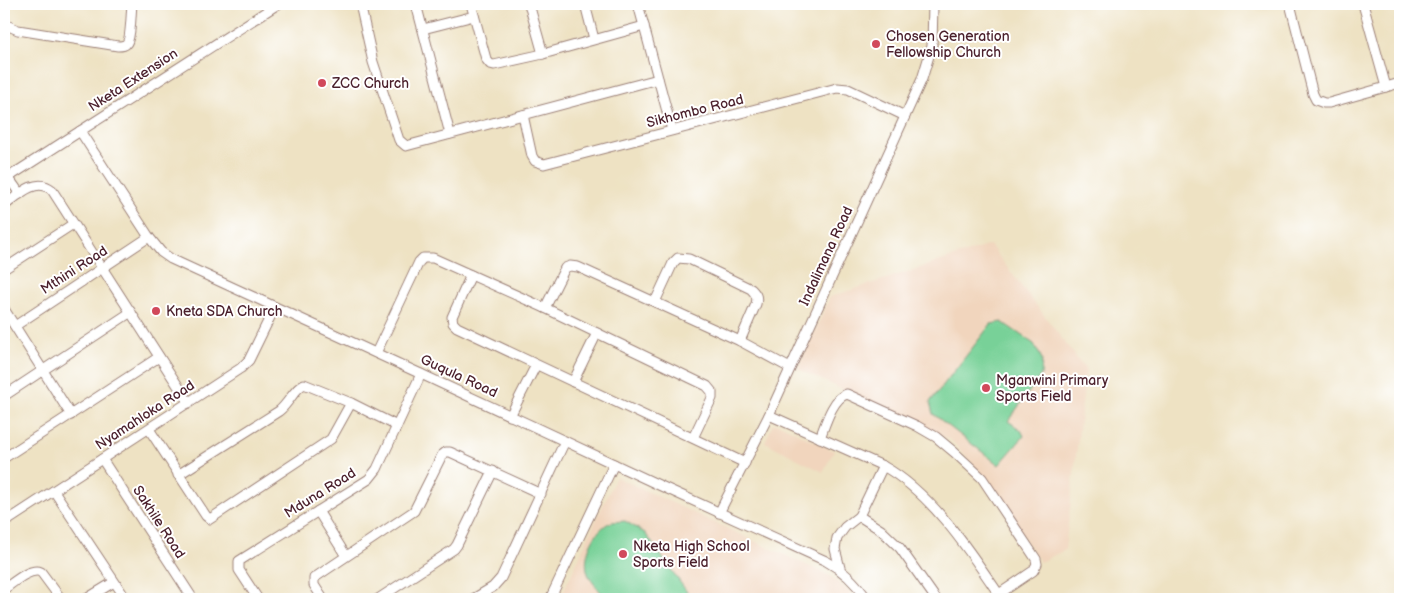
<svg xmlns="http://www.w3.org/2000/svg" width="1404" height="603" viewBox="0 0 1404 603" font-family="'Balsamiq Sans',sans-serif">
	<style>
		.built { fill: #f1d5bd }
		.pitch { fill: #78d198; stroke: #617862 }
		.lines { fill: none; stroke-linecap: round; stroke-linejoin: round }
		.minor-casing { stroke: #9c8077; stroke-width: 11 }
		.minor { stroke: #fff; stroke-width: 9 }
		.poi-dot { fill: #d1495b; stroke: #fff; stroke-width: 2 }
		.labels { text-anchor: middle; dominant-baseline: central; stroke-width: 4; stroke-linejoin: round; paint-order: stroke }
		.poi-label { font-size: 14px; fill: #4a1f2b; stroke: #fff; text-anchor: start }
		.street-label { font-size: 14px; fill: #4a1f2b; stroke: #fff }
	</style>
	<rect width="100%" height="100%" fill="#fff"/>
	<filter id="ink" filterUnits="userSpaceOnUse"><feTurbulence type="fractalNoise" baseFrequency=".02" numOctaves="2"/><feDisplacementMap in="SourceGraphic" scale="10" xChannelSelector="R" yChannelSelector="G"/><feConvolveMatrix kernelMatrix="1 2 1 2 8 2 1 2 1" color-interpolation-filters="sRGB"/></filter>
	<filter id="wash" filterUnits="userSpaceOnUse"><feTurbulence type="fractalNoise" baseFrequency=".0096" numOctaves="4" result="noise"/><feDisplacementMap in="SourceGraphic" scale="20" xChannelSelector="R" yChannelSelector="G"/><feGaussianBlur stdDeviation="1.12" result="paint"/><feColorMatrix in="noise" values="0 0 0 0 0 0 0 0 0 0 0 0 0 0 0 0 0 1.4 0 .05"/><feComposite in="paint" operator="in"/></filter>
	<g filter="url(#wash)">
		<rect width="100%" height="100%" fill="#eee2c3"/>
		<g class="built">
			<path d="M990,245L1086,370L1065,550L1040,562L984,476L951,440L798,369L830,297Z"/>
			<path d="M773,424H779L834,451L823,472L765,442Z"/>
			<path d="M616,477L830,576L858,599H560Z"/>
		</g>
		<g class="pitch">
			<path d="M1002,322L1034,344L1042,359L1041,375L1008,421L1021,430L1024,436L999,465L933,414L930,402L991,324Z"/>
			<path d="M625,521L645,533L692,599H607C601,592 594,585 590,578C580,561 592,532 609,523C613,521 620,522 625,521Z"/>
		</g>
	</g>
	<g filter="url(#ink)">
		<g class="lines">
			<g class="minor-casing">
				<g id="minor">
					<path d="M360,4L373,62L399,140L406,146L658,79"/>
					<path d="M416,4L450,134"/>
					<path d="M471,4L486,59L490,64L494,65L543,54L644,26"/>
					<path d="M529,4L543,54"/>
					<path d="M585,4L594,39"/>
					<path d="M638,4L672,130"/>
					<path d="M1290,4L1313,94L1316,100L1324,103H1329L1400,83"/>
					<path d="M1363,4L1386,87"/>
					<path d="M4,24L18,30L118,46C120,46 124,46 126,44C131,40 131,11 132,4"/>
					<path d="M423,29L474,16"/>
					<path d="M523,115L532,156L535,161L544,164L837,88L848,89L905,116"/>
					<path d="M80,131L149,237L161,252L171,259L421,374L661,486L826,561C843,570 856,583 867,599"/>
					<path d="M8,177L20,194"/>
					<path d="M4,180L278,4"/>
					<path d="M4,206C17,196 36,176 52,190L189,403"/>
					<path d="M4,269L73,224"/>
					<path d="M471,275L452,317L453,323L457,327L745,463"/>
					<path d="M655,302L673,263L678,258L689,259L751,289C756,294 758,297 756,304L740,341"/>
					<path d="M545,308L565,268L570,266L578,267L740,341L790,368"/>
					<path d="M4,309L71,415"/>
					<path d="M15,326L149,237"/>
					<path d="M376,353L419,262L423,258H433L545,308L707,386L712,392V398L693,438"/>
					<path d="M573,382L597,333"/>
					<path d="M4,396L131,312"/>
					<path d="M769,415L883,466C932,493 971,553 1002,599"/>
					<path d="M510,416L536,365"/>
					<path d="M149,429L206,516L210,519L331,439L351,403"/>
					<path d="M820,438C825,425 833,397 847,394L917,426L936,437L954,452L982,478L1036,559L1037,564L1033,571L999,594"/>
					<path d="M4,458L159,357"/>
					<path d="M102,459L193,599"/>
					<path d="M178,475L279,411C289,403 294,389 304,384L351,403L397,426"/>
					<path d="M54,491L126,599"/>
					<path d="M318,511L346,556"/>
					<path d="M719,513L769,415L922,79L932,46L933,4"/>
					<path d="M859,516L881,530L900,548L936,599"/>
					<path d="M4,523L241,368L249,360L275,307"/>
					<path d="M840,568L835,549L837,538L845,527L859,516L883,466"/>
					<path d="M4,589C13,583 30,567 41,572L61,599"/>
					<path d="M86,599L114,582"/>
					<path d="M258,599L239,570V561L369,479L377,469L421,374"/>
					<path d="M323,599L314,585V578L414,511L442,455L446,452H450L541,494"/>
					<path d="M378,599L454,549L457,545L493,471"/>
					<path d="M473,599L493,587L501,578L565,441"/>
					<path d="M550,599L614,464"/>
				</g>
			</g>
			<use href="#minor" class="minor"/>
		</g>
	</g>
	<g class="poi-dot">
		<circle cx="876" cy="44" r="5"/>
		<circle cx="322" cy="83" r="5"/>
		<circle cx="156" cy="311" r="5"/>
		<circle cx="986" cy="388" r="5"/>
		<circle cx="623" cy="554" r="5"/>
	</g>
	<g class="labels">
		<g class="poi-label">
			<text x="886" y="36">Chosen Generation<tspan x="886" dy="16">Fellowship Church</tspan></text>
			<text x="332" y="83">ZCC Church</text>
			<text x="166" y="311">Kneta SDA Church</text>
			<text x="996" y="380">Mganwini Primary<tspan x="996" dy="16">Sports Field</tspan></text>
			<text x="633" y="546">Nketa High School<tspan x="633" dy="16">Sports Field</tspan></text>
		</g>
		<g class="street-label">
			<text transform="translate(133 80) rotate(-33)">Nketa Extension</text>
			<text transform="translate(695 111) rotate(-14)">Sikhombo Road</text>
			<text transform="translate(826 256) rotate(-65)">Indalimana Road</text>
			<text transform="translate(74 270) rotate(-33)">Mthini Road</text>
			<text transform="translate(459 376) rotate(25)">Guqula Road</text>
			<text transform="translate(145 415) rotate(-33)">Nyamahloka Road</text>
			<text transform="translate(320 493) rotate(-32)">Mduna Road</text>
			<text transform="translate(159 522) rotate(57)">Sakhile Road</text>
		</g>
	</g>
	<rect width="1404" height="603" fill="none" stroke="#fff" stroke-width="20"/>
</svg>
